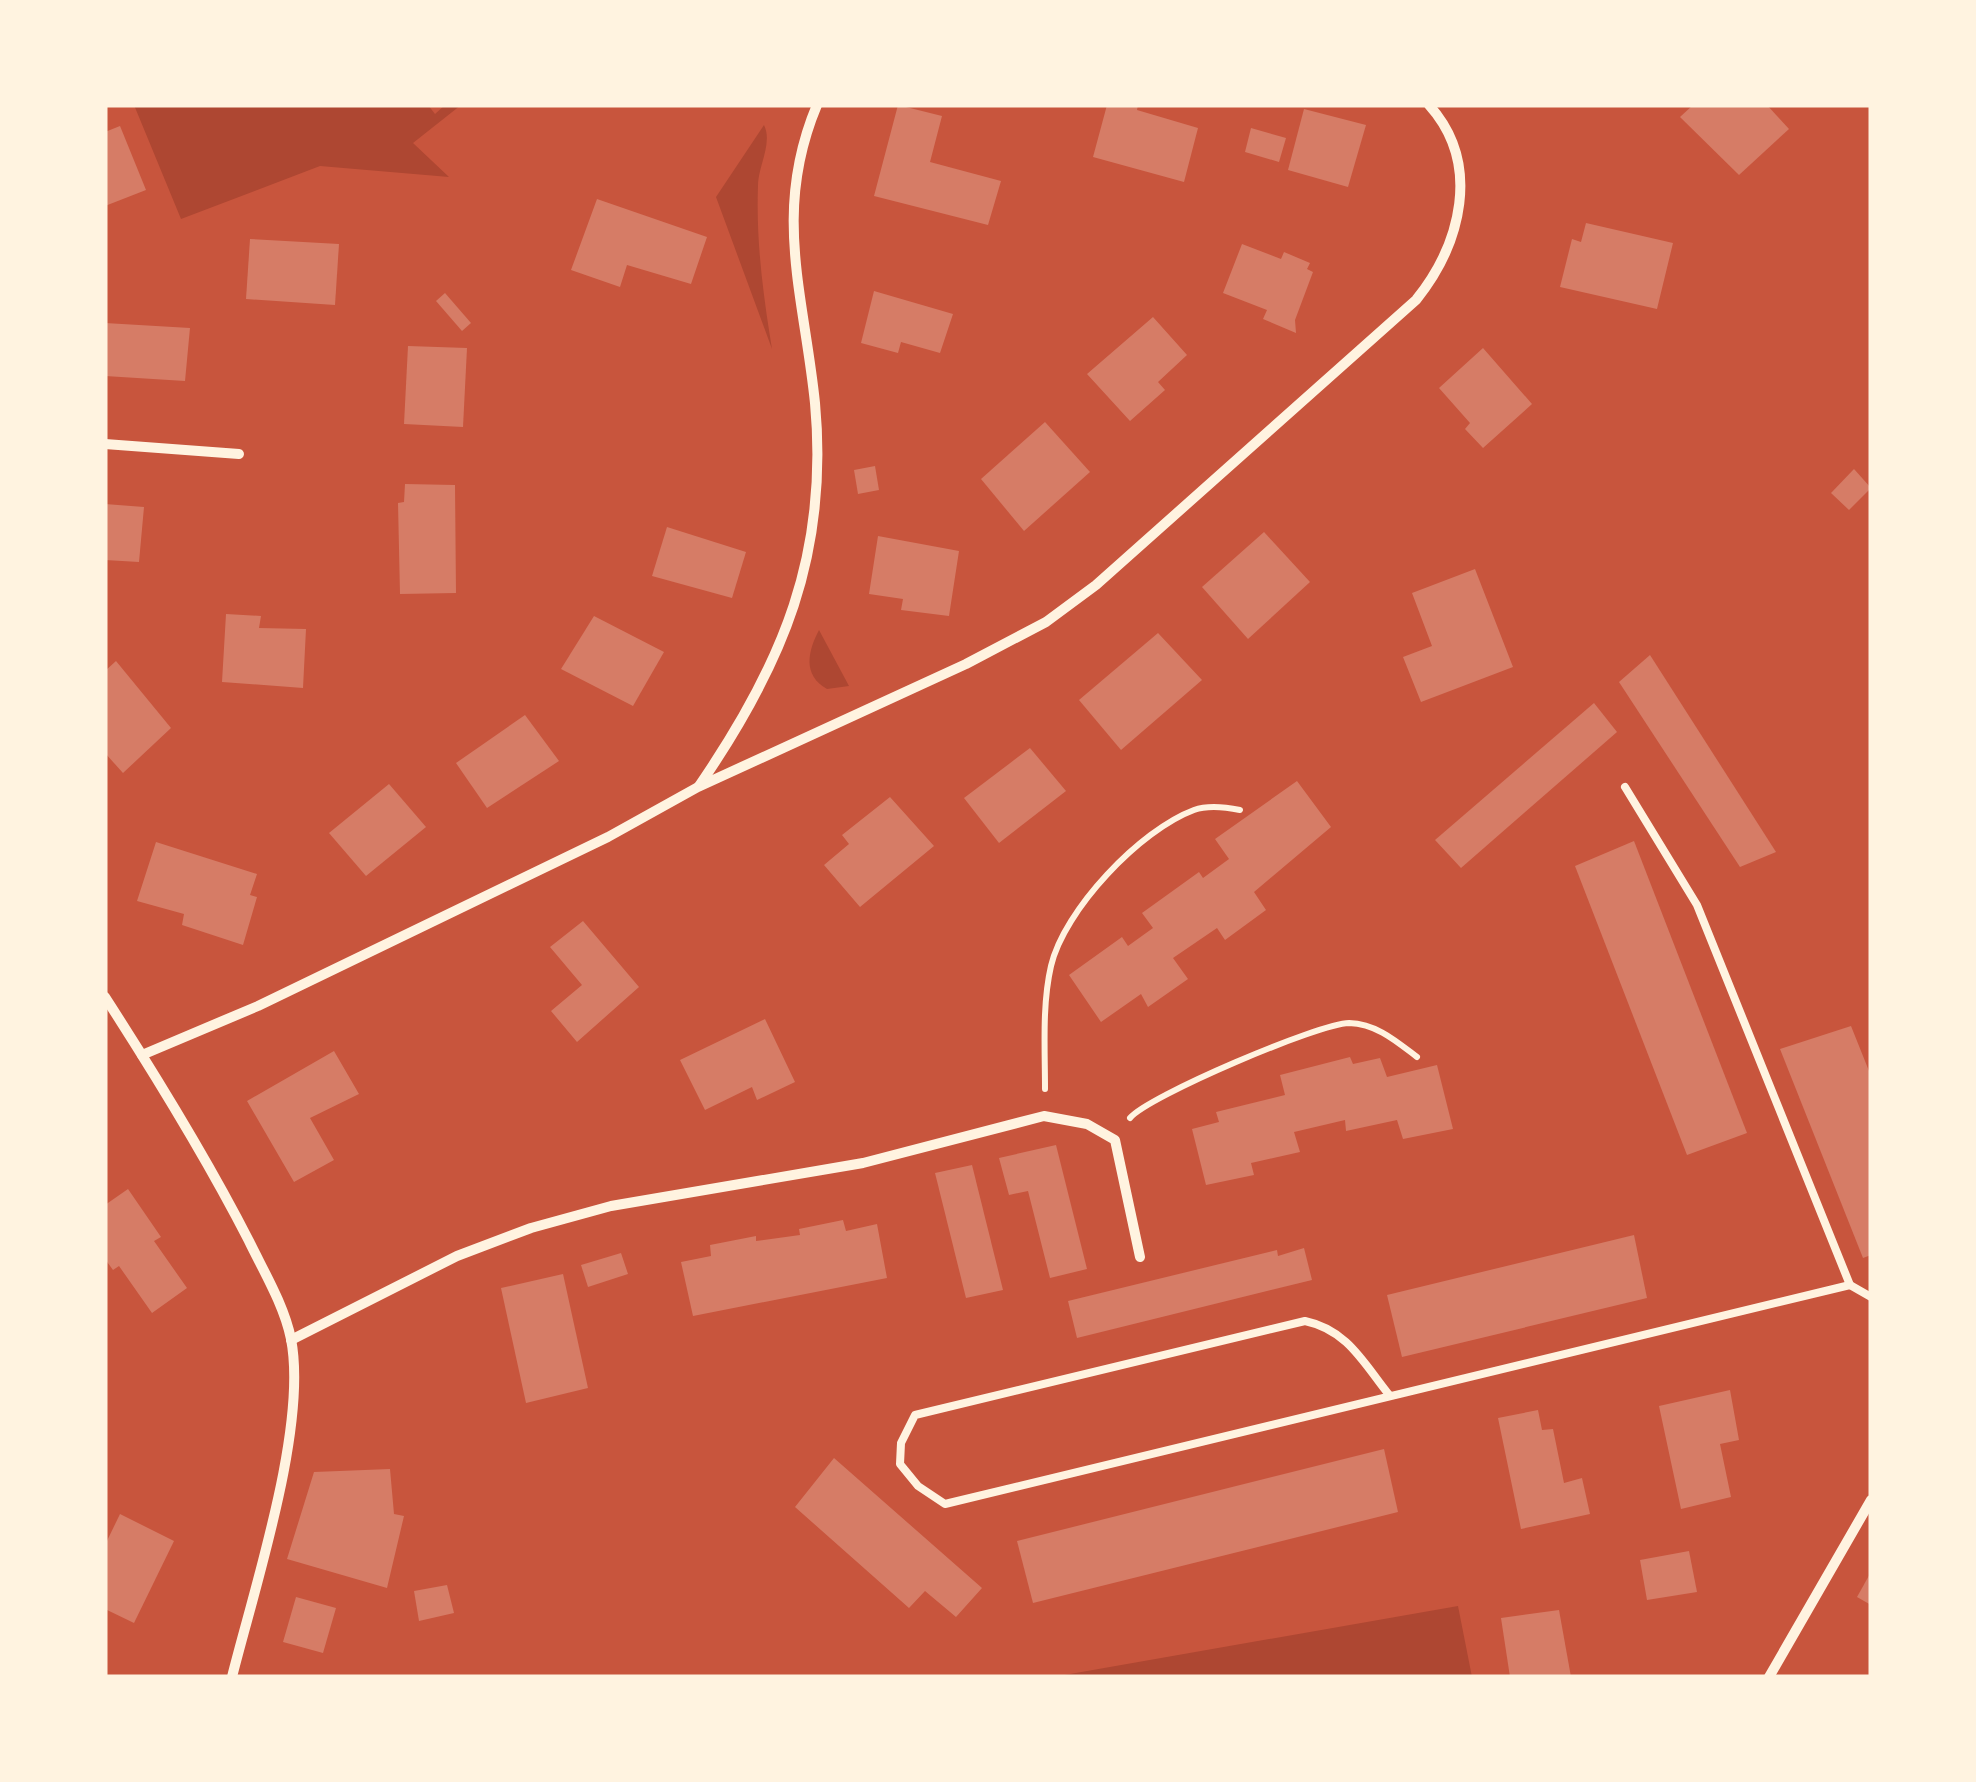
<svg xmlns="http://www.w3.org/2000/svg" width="1976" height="1782" viewBox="0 0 1976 1782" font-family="Signika,sans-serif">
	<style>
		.green { fill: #ae4732 }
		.building { fill: #d67c66 }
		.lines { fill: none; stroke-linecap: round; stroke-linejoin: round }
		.path { stroke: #fff3e0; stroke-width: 6 }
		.service { stroke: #fff3e0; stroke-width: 8 }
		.minor { stroke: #fff3e0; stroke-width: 10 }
	</style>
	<rect width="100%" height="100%" fill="#c8553d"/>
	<g class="green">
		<path d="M134,105H428L435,114L445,105H461L413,143L449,177L320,166L181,219Z"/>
		<path d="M764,125C773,143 758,166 758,186C756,241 763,294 772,349L716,197Z"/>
		<path d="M819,630L849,686L827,689C802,675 808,651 819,630Z"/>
		<path d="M1458,1606L1472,1677H1053Z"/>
	</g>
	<g class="building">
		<path d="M898,105L942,116L930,162L1001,181L988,225L874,196Z"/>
		<path d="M1107,105H1138L1137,110L1198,128L1184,182L1093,157Z"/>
		<path d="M1693,105H1767L1789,129L1739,175L1680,117Z"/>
		<path d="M1304,109L1366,125L1348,187L1288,170Z"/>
		<path d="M120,126L146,190L105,206V132Z"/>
		<path d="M1251,128L1286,138L1279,162L1245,152Z"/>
		<path d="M597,199L707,237L691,284L627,265L620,287L571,270Z"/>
		<path d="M1586,223L1673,243L1657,309L1560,287L1572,239L1581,242Z"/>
		<path d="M250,239L339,244L335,305L246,299Z"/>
		<path d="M1242,244L1281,259L1284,252L1310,263L1307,269L1313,272L1295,320L1296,333L1263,319L1267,310L1223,293Z"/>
		<path d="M874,291L953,314L940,353L901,342L898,353L861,343Z"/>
		<path d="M445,293L471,323L462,331L436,301Z"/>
		<path d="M1153,317L1187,355L1158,382L1165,390L1130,421L1087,374Z"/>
		<path d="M105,323L190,328L185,381L105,376Z"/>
		<path d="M408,346L467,348L463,427L404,424Z"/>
		<path d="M1483,348L1532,404L1483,448L1465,429L1470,423L1439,388Z"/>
		<path d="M1045,422L1090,472L1024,531L981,479Z"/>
		<path d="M875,466L879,490L858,494L854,470Z"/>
		<path d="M1854,469L1871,488L1849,510L1831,493Z"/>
		<path d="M405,484L455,485L456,593L400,594L398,503L404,502Z"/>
		<path d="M105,504L144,507L139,562L105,560Z"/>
		<path d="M667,527L746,552L732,598L652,576Z"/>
		<path d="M1264,532L1310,582L1248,639L1202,587Z"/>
		<path d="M878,536L959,551L949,616L901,610L903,599L869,594Z"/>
		<path d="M1475,569L1513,667L1421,702L1403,657L1432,646L1412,593Z"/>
		<path d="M226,614L261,616L259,628L306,629L303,688L222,682Z"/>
		<path d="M594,616L664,652L633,706L561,669Z"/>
		<path d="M1158,633L1202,680L1121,750L1079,700Z"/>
		<path d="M1650,655L1776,852L1740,867L1619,682Z"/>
		<path d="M116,661L171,728L123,773L105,753V671Z"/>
		<path d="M1594,703L1617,732L1461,868L1435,840Z"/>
		<path d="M525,715L559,761L487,808L456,763Z"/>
		<path d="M1030,748L1066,791L999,843L964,798Z"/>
		<path d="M1297,781L1331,827L1254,892L1266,910L1225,940L1217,928L1173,958L1188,979L1148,1007L1141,994L1101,1022L1069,975L1122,937L1128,946L1153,928L1142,913L1199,872L1203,878L1229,859L1215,839Z"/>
		<path d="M389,784L426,827L366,876L329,833Z"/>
		<path d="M890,797L934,846L860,907L824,865L849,844L842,835Z"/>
		<path d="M1634,841L1747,1133L1687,1155L1575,866Z"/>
		<path d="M156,842L257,874L250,895L257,897L243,945L182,925L184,914L137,901Z"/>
		<path d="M583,921L639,987L577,1042L551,1011L582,985L550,947Z"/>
		<path d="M765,1019L795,1082L757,1100L752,1087L705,1110L680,1060Z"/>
		<path d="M1851,1026L1871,1076V1255L1863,1258L1780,1049Z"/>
		<path d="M334,1051L359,1094L310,1118L334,1160L294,1182L247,1101Z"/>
		<path d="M1350,1057L1353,1064L1380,1058L1387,1077L1437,1065L1453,1129L1403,1139L1397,1120L1346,1131L1345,1120L1294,1132L1300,1152L1251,1163L1254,1175L1206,1185L1192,1129L1219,1122L1216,1112L1285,1095L1280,1075Z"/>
		<path d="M1056,1145L1087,1269L1050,1278L1028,1191L1009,1195L999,1158Z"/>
		<path d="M972,1165L1003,1290L966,1298L935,1173Z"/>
		<path d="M128,1189L161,1237L154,1241L187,1288L152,1313L119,1266L113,1270L105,1259V1205Z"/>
		<path d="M843,1220L846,1231L877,1224L887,1278L693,1316L681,1262L711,1256L710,1245L756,1236V1241L800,1235L799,1229Z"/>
		<path d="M1634,1235L1647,1298L1402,1357L1387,1295Z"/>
		<path d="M1304,1248L1312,1280L1077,1338L1068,1301L1277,1250L1278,1256Z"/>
		<path d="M621,1253L628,1274L588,1287L581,1265Z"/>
		<path d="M563,1274L588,1388L526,1403L501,1288Z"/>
		<path d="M1730,1390L1739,1440L1720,1444L1731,1497L1681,1509L1659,1406Z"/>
		<path d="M1538,1410L1542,1430L1553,1429L1564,1483L1582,1478L1590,1514L1521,1529L1498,1418Z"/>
		<path d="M1384,1449L1398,1512L1033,1603L1017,1541Z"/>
		<path d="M834,1458L982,1588L956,1617L925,1591L909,1608L795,1507Z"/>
		<path d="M390,1469L394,1514L404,1516L387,1588L287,1559L314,1472Z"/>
		<path d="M120,1514L174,1541L134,1623L105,1609V1545Z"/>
		<path d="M1689,1551L1697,1592L1647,1600L1640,1560Z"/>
		<path d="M1871,1572V1605L1857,1597Z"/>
		<path d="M447,1585L454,1613L419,1621L414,1591Z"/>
		<path d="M296,1597L336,1608L323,1653L283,1642Z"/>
		<path d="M1559,1610L1571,1677H1510L1501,1618Z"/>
	</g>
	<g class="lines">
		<g class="path">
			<path d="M1045,1089C1045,1049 1042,1005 1051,966C1064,910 1140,830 1194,810C1208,805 1225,807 1240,810"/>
			<path d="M1130,1118C1148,1096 1320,1023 1349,1023C1377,1024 1396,1041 1417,1057"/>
		</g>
		<g class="service">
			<path d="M1625,787L1697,905L1850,1285L1871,1297"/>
			<path d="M1390,1396C1364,1364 1348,1330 1305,1321L915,1415L901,1443L900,1464L918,1486L945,1504L1850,1285"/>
		</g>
		<g class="minor">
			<path d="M105,444L239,454"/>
			<path d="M699,786C783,664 829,554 815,403C804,295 772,212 817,105"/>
			<path d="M105,997C156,1076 206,1157 249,1241C264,1272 284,1305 291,1339C308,1426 254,1589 232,1677"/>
			<path d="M142,1055L258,1006L608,837L698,787L966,664L1046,622L1096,585L1416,300C1461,244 1482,164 1429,105"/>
			<path d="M291,1340L457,1256L531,1228L611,1206L863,1163L1044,1116L1087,1124L1115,1140L1140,1257"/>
			<path d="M1769,1677L1871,1500"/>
		</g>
	</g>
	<rect width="1976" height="1782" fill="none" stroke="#fff3e0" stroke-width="215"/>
</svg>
